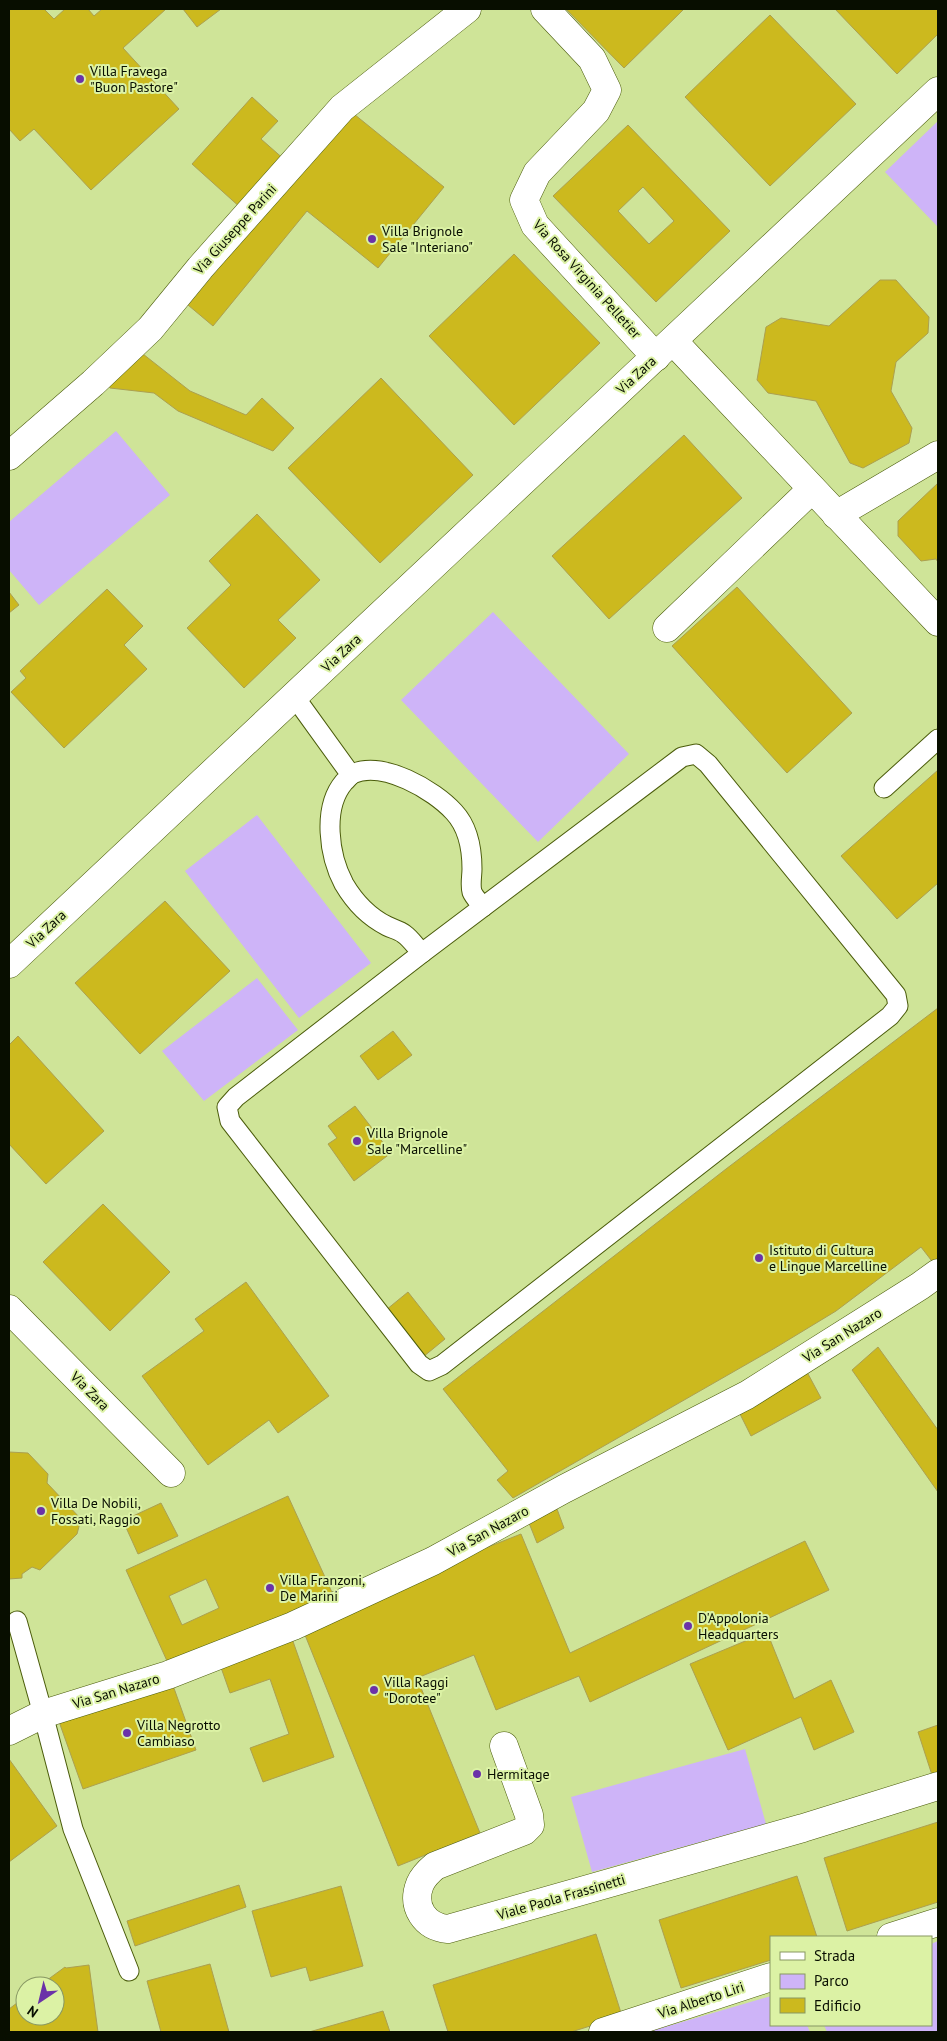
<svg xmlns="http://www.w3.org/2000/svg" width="947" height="2041" viewBox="0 0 947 2041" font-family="'PT Sans',sans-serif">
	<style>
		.green { fill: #ceb4f8 }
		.building { fill: #ccb91e; stroke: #aba051; fill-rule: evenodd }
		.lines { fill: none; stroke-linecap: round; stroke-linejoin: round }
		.lane-casing { stroke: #4b5c0b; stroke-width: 21 }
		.street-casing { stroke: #4b5c0b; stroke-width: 29 }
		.lane { stroke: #fff; stroke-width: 19 }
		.street { stroke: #fff; stroke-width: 28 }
		.poi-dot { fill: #6b32a8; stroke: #dcf2a5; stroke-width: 2 }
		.labels { text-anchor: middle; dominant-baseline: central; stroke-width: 4; stroke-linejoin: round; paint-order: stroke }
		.poi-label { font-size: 14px; fill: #080e00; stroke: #dcf2a5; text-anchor: start }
		.street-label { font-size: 14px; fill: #080e00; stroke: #dcf2a5 }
	</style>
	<rect width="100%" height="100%" fill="#cfe498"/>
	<g class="green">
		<path d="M938,121V227L885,172Z"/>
		<path d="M116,431L170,495L39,605L9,570V522Z"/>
		<path d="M493,612L629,754L538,842L401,700Z"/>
		<path d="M257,815L371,963L299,1018L185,871Z"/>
		<path d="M257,978L298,1030L204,1101L162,1051Z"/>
		<path d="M745,1749L766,1824L592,1872L571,1797Z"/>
		<path d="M938,1941V2032H827L824,2025H931V1944Z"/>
		<path d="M771,1996V2025H807L810,2032H648Z"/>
	</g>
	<g class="building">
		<path d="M9,9H44L54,19L65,9H88L94,16L102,9H166L123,48L179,109L91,190L34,129L20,141L9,129Z"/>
		<path d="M183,9H221L197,27Z"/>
		<path d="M566,9H684L624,68Z"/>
		<path d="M835,9H938V34L897,74Z"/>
		<path d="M770,15L856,104L770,186L685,97Z"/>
		<path d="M252,97L278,121L261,139L286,161L242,209L192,164Z"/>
		<path d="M349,110L444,187L378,268L307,211L213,326L188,305Z"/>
		<path d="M628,125L730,231L656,302L553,196ZM643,187L674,221L649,244L618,211Z"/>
		<path d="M514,254L600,343L514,425L429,336Z"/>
		<path d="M880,280H896L929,317L928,333L896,362L891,391L912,428L909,443L863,468L850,463L816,401L768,393L757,380L766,327L781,318L829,326Z"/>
		<path d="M143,354L190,391L246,415L262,398L294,428L273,451L178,411L154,393L110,388L107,382Z"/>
		<path d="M381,378L473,475L380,563L288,468Z"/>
		<path d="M684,435L742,498L609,619L552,556Z"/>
		<path d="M938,483V562L936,559L921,561L898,536V521Z"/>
		<path d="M257,514L320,580L278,620L296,638L244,688L187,628L231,585L209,561Z"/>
		<path d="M737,587L852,713L787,773L672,646Z"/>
		<path d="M107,589L143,626L124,645L147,669L64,748L11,692L26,678L20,671Z"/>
		<path d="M9,592L19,605L9,613Z"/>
		<path d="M938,770V883L897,919L841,856Z"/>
		<path d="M165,901L230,971L140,1054L75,983Z"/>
		<path d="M938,1008V1269L921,1247L836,1311L775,1348L513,1498L497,1480L508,1471L443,1389L726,1169Z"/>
		<path d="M393,1031L412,1055L378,1080L360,1056Z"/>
		<path d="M18,1036L104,1131L46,1184L9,1144V1045Z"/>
		<path d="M355,1106L391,1153L354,1181L328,1144L337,1138L328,1126Z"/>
		<path d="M103,1204L170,1272L110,1331L43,1262Z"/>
		<path d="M246,1282L329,1396L278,1433L269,1420L208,1465L142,1376L204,1331L195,1319Z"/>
		<path d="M408,1292L445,1339L423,1357L386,1310Z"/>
		<path d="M878,1347L938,1430V1492L852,1370Z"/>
		<path d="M807,1372L821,1398L751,1436L738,1410Z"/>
		<path d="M9,1452L28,1453L48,1474L47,1483L81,1519L77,1534L40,1570L32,1567L22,1574V1578L9,1579Z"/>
		<path d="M288,1496L335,1599L172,1672L126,1570ZM206,1579L219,1608L182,1625L169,1596Z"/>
		<path d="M161,1503L178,1536L138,1554L124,1523L131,1517Z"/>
		<path d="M557,1509L564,1528L537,1543L529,1523Z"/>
		<path d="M521,1534L570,1653L805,1541L829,1590L590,1702L579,1676L496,1710L474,1655L417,1678L480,1833L398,1866L303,1630L435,1568Z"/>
		<path d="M767,1632L794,1699L831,1680L854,1732L814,1750L801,1717L728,1750L690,1664Z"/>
		<path d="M290,1633L334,1757L263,1782L250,1748L289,1734L270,1679L230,1693L218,1659Z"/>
		<path d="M170,1677L196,1750L83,1789L57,1716Z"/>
		<path d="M938,1725V1773L932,1775L918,1732Z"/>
		<path d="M9,1759L57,1826L9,1862Z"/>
		<path d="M938,1822V1902L847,1931L824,1858Z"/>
		<path d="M797,1876L817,1937H771V1960L681,1988L659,1920Z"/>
		<path d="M239,1885L246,1907L135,1946L127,1921Z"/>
		<path d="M341,1886L363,1966L310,1981L306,1967L271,1977L252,1911Z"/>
		<path d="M596,1934L622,2016L571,2032H448L433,1985Z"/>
		<path d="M210,1964L229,2032H161L147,1981Z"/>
		<path d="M89,1965L98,2032H9V2009L25,1997V2016H55V1986H39L65,1967L66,1968Z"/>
		<path d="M383,2011L390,2032H309Z"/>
	</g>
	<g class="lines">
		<g class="lane-casing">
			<g id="lane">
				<path d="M294,696L351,775"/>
				<path d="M696,754L708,764L896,995L898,1006L890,1016L442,1365L429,1371L419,1364L230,1121L227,1107L236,1097L422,953L682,757Z"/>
				<path d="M884,788L938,739"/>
				<path d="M422,953C416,947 411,939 404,934C399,930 393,929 387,926C369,917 354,901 344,884C329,856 322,808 344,782C347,780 349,776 352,774C383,760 434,790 454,812C468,827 472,849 472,869C472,876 470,885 472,892C474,897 480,903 483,907"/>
				<path d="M17,1621L43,1714L73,1829L129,1971"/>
			</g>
		</g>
		<g class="street-casing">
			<g id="street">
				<path d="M545,9L592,59L607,90L596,111L537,173L524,200L535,225L656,357"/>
				<path d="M673,341L938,622"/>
				<path d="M9,456L93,383L150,329L200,268L342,108L467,9"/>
				<path d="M836,515L938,455"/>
				<path d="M667,628L812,489"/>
				<path d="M9,964L938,91"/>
				<path d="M9,1309L171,1473"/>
				<path d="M9,1731L43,1714L168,1675L293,1626L433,1561L564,1489L747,1395L920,1286L938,1273"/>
				<path d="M504,1746L529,1815L530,1825L524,1831L435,1866C429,1871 423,1877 420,1884C411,1907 425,1927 448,1929L803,1828L938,1786"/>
				<path d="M891,1937L938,1922"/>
				<path d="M603,2032L771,1977"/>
			</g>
		</g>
		<use href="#lane" class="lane"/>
		<use href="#street" class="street"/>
	</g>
	<g class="poi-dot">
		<circle cx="80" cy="79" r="5"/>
		<circle cx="372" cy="239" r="5"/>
		<circle cx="357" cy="1141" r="5"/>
		<circle cx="759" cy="1258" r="5"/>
		<circle cx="41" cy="1511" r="5"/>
		<circle cx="270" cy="1588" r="5"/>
		<circle cx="688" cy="1626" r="5"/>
		<circle cx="374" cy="1690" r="5"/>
		<circle cx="127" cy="1733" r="5"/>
		<circle cx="477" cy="1774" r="5"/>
	</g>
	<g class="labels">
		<g class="poi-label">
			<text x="90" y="71">Villa Fravega<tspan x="90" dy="16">"Buon Pastore"</tspan></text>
			<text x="382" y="231">Villa Brignole<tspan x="382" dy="16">Sale "Interiano"</tspan></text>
			<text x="367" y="1133">Villa Brignole<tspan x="367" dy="16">Sale "Marcelline"</tspan></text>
			<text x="769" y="1250">Istituto di Cultura<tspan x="769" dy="16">e Lingue Marcelline</tspan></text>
			<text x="51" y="1503">Villa De Nobili,<tspan x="51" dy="16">Fossati, Raggio</tspan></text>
			<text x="280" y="1580">Villa Franzoni,<tspan x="280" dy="16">De Marini</tspan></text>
			<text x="698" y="1618">D'Appolonia<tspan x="698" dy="16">Headquarters</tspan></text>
			<text x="384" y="1682">Villa Raggi<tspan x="384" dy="16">"Dorotee"</tspan></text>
			<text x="137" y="1725">Villa Negrotto<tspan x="137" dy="16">Cambiaso</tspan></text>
			<text x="487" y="1774">Hermitage</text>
		</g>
		<g class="street-label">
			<text transform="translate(235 229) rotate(-48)">Via Giuseppe Parini</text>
			<text transform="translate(587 279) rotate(48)">Via Rosa Virginia Pelletier</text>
			<text transform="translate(636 375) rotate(-43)">Via Zara</text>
			<text transform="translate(341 653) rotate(-43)">Via Zara</text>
			<text transform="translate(46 929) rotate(-43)">Via Zara</text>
			<text transform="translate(842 1335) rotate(-32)">Via San Nazaro</text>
			<text transform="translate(90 1391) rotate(45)">Via Zara</text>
			<text transform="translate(488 1531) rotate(-29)">Via San Nazaro</text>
			<text transform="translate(116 1691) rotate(-17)">Via San Nazaro</text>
			<text transform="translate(561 1897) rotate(-16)">Viale Paola Frassinetti</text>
			<text transform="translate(701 2000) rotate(-18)">Via Alberto Liri</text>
		</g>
	</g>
	<rect width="947" height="2041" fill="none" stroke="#080e00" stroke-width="20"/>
	<rect x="770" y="1936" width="162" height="90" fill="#dcf2a5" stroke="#879763"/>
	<rect x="780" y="1952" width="25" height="8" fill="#ffffff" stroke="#879763"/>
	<text x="814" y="1961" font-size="15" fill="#080e00">Strada</text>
	<rect x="780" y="1974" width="25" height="15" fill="#ceb4f8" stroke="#879763"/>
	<text x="814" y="1986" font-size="15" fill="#080e00">Parco</text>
	<rect x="780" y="1998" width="25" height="15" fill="#ccb91e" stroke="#879763"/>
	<text x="814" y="2011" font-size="15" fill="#080e00">Edificio</text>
	<g transform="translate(40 2001) rotate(215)"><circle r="24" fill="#dcf2a5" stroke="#879763"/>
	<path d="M0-4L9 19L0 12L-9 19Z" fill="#6b32a8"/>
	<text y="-8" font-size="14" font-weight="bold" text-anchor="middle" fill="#080e00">N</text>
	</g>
</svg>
